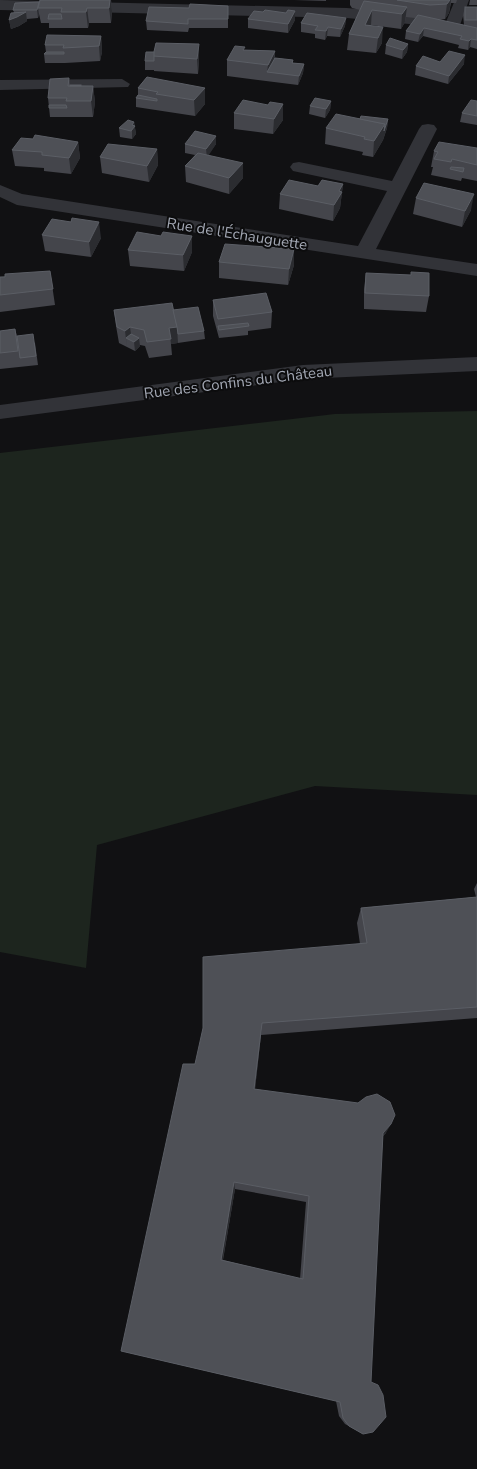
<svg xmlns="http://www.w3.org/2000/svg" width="477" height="1469" viewBox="0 0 477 1469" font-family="'Nunito Sans',sans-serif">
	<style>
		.green { fill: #1d251e }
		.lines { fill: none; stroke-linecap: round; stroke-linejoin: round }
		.minor { fill: #323338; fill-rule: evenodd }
		.wall { fill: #44454b; fill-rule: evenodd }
		.shaded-wall { fill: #2b2c30 }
		.building { fill: #4e5056; stroke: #5b5e65; fill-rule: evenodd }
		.labels { text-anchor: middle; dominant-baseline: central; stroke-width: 4; stroke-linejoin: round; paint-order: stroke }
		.far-street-label { font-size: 15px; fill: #a2a7b3; stroke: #0c0c0d }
	</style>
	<rect width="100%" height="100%" fill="#111113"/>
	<path class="green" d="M477,411V795L315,786L97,845L86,968L0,952V453L335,414Z"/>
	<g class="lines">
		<g class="minor">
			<path d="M0,0L347,8L409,14L446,22L455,0H469L460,25L477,28V38L409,24L347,18L0,10Z"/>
			<path d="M122,79L130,84L128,87L0,90V80Z"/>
			<path d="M428,124L434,125L437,129L376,249L477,264V276L17,205L0,197V185L22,194L358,246L387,191L293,171L290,167L293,163L299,162L392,181L419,129L422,125Z"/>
			<path d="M477,357V371L303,379L0,419V405L303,365Z"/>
		</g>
	</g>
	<g class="wall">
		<path d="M40,0H111L112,11L111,23H89L88,28H49V23H41L39,14L38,18L27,19V21L19,26L11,29L9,20L14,12L13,10L39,5Z"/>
		<path d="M294,0H326V1Z"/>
		<path d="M350,0H457L456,3H451L449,13L445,19L439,20L464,25L463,15L465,7H477V49L470,47L468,50L458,48L459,45L423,36L418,42L405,39L406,31L415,18L406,17L405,22L401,29L371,25L382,43L376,53L347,50L349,34L360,10L352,8L350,5Z"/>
		<path d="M470,0H477V5H469Z"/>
		<path d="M228,6V28H189L188,32L147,30L146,21L189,8Z"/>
		<path d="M295,11V20L288,33L248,28V19L263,12L286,13Z"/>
		<path d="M346,18L345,26L340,37L327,36L325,40L315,38V34L301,32V23Z"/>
		<path d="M101,36L102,52L100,61L65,63H45L44,54L46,52L45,45Z"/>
		<path d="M156,43L199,60L198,74L154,71V70H145V61L154,52Z"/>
		<path d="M408,44L407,52L402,59L385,54L386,45Z"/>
		<path d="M245,50L275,51V58L293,60V63L304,64L303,73L298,85L227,76V60Z"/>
		<path d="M440,62L464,64L448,84L415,75L416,66Z"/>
		<path d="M147,77L205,104L195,116L136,107V98L138,95V88Z"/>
		<path d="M69,78L70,85L93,86L95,102L93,117H50L48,98Z"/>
		<path d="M331,101L330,110L325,118L309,114L310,106Z"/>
		<path d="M477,101V125L460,122L462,113Z"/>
		<path d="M283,104V120L273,134L234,129V113L268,105Z"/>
		<path d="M359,119H388L387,128L383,140L373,157L362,155L363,152L325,144L326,128Z"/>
		<path d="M134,122L136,134L132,139L120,137L119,128Z"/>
		<path d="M216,136V144L208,155L243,178L229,194L186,182L185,166L195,155L185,153V144Z"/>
		<path d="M33,139L78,142L80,158L71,174L44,171V168L15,166L12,150Z"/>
		<path d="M477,148V181L462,178L461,181L431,175L433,167H431L434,151Z"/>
		<path d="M157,149L158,165L149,182L102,173L100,157Z"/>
		<path d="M343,184L340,208L333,221L279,209L280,194L318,186Z"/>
		<path d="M416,198L471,210L462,227L413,214Z"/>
		<path d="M42,235L101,238L91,257L45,251Z"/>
		<path d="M161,236H192V252L184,271L130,266L128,250Z"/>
		<path d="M219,262L294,265L288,285L219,278Z"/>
		<path d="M50,271L55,305L0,312V277Z"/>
		<path d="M366,273L429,296L426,312L364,309V289Z"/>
		<path d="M213,300L272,312L271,328L248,331V335L219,338L213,316Z"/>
		<path d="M114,310H173L204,331L205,339L171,344L172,355L149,358L145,346L140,345V346L135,351L119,343L116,326Z"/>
		<path d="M15,329L17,336L35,343L38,365L0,369V331Z"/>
		<path d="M477,883V1018L261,1035L255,1089L386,1133L383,1136L363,1434L345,1424L339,1416L336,1401L121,1351L195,1064L360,944L357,923L361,908L476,897L474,889ZM235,1189L306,1202L300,1279L223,1260Z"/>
	</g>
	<g class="shaded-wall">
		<path d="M110,0H111L112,11L111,23L109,8Z"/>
		<path d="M450,0H451L449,13L445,19L447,4Z"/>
		<path d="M39,2L40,8H38L39,14L38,18L37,10Z"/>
		<path d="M407,7L405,22L401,29L402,14Z"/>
		<path d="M87,8L89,23L88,28L86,12Z"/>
		<path d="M372,10L371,25H365Z"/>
		<path d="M295,11V20L288,33V24Z"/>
		<path d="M26,12L27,21L19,26L11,29L9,20Z"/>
		<path d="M346,18L345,26L340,37L341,29Z"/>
		<path d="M328,27L327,36L325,40L326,31Z"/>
		<path d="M383,27L382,43L376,53L378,38Z"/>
		<path d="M424,28L423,36L418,42L420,34Z"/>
		<path d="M101,36L102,52L100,61L99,46Z"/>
		<path d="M471,39L470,47L468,50L469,41Z"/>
		<path d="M199,44V60L198,74L197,59Z"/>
		<path d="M408,44L407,52L402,59L403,50Z"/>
		<path d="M275,51L274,67L267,72L268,65Z"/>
		<path d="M465,55L464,64L448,84L449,76Z"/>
		<path d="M304,64L303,73L298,85L299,76Z"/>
		<path d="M93,86L95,102L93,117L91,101Z"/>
		<path d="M205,88V104L195,116L194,100Z"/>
		<path d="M331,101L330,110L325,118L326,109Z"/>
		<path d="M283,104V120L273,134L274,119Z"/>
		<path d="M388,119L387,128L383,140L373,157L374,141Z"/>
		<path d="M134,122L136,134L132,139V125Z"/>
		<path d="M216,136V144L207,158L206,149Z"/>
		<path d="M78,142L80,158L71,174L69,158Z"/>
		<path d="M157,149L158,165L149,182L147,166Z"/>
		<path d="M243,163V178L229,194V178Z"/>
		<path d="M343,184L340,208L333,221L334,205L339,191Z"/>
		<path d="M474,194L471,210L462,227L465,211Z"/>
		<path d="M99,222L101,238L91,257L89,242Z"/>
		<path d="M192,236V252L184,271L183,255Z"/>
		<path d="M294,249V265L288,285L289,269Z"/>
		<path d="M130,327L132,341L126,338L127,347L125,331Z"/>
		<path d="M177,327L178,343L171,344L169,328Z"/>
		<path d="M139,338L140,346L135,351L134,342Z"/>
		<path d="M262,1023L261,1035L254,1098V1089Z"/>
		<path d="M391,1124L386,1133L378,1141L383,1133Z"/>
		<path d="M234,1182L235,1189L222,1264L221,1260Z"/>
	</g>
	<g class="building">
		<path d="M40,0H110L109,8H87L86,12H61L62,8H38Z"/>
		<path d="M397,0H450L447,4L430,5Z"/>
		<path d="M364,1L407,7L402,14L372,10L365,25L383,27L378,38L349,34Z"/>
		<path d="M39,2L37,10H13L15,3Z"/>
		<path d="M190,4L228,6V19H188V24L146,21L149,7L189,8Z"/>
		<rect x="465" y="7" width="12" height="13"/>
		<path d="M265,10L286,13L288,10L295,11L288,24L248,19L254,11L263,12Z"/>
		<path d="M26,12L17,17L9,20L11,13Z"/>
		<path d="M307,13L346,18L341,29L328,27L326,31L315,30L318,26L301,23Z"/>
		<path d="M49,14H61L62,19H48Z"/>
		<path d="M418,15L477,28V40L471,39L469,41L460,39L462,36L424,28L420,34L406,31Z"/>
		<path d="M47,35L101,36L99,46L63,48L64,45H45Z"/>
		<path d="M390,38L408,44L403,50L386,45Z"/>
		<path d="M156,43L199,44L197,59L153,56Z"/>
		<path d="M235,46L245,47L243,50L275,51L268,65L227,60Z"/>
		<path d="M449,51L465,55L449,76L416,66L423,56L440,62Z"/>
		<path d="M46,52H64V54H44Z"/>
		<path d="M146,52H154V61H145Z"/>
		<path d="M275,58L293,60L292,63L304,64L299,76L267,72Z"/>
		<path d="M147,77L205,88L194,100L156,94L158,92L138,88Z"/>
		<path d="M69,78L68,86H93L91,101H66L67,98H48L50,79Z"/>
		<rect x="70" y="85" width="11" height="1"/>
		<path d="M138,95L157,99V101L136,98Z"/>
		<path d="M315,98L331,101L326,109L310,106Z"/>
		<path d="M243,100L268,105L270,102L283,104L274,119L234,113Z"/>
		<path d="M471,100L477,101V116L462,113Z"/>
		<path d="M49,105H66L67,108H49Z"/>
		<path d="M336,114L385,124L374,141L364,139L365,137L326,128Z"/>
		<path d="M361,116L388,119L384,131L385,124L360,119Z"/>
		<path d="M128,120L134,122L132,125L135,126L131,131L119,128Z"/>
		<path d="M195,131L216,136L206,149L185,144Z"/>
		<path d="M35,135L78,142L69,158L42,155V152L12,150L21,138L33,139Z"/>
		<path d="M439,142L477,148V165L452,159L451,162L434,159L438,152L434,151Z"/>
		<path d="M108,144L157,149L147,166L100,157Z"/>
		<path d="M198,153L243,163L229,178L185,166Z"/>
		<path d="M451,167L464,168L463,172L450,169Z"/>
		<path d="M289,180L318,186L322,180L343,184L339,191L342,192L334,205L280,194Z"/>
		<path d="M424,183L474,194L465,211L416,198Z"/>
		<path d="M72,218L99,222L89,242L42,235L52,219L71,222Z"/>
		<path d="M137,232L161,236L163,232L192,236L183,255L128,250Z"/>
		<path d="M225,244L294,249L289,269L219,262Z"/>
		<path d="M50,271L53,289L0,295V277H5V274Z"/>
		<path d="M411,272L429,273V296L365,293L366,273L411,275Z"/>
		<path d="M266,293L272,312L218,319L213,300Z"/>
		<path d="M172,303L177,327L169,328L171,339L147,342L144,330L130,327L125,331L117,327L114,310Z"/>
		<path d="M198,307L204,331L178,334L177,327L173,310Z"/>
		<path d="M248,323L249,326L219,330L218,326Z"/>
		<path d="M15,329L18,351L0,353V331Z"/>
		<path d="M33,334L36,356L20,358L17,336Z"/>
		<path d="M131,334L139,338L134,342L126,338Z"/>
		<path d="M477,897V1007L262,1023L254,1089L358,1103L366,1097L377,1094L390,1102L395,1115L391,1124L383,1133L371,1382L378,1385L383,1395L386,1417L373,1432L363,1434L349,1426L343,1418L340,1402L121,1351L183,1064H195L203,1028V957L367,943L361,908ZM234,1182L309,1196L303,1279L221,1260Z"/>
	</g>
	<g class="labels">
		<g class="far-street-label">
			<text transform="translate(237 234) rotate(9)">Rue de l'Échauguette</text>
			<text transform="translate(238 382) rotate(-7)">Rue des Confins du Château</text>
		</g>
	</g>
</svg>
